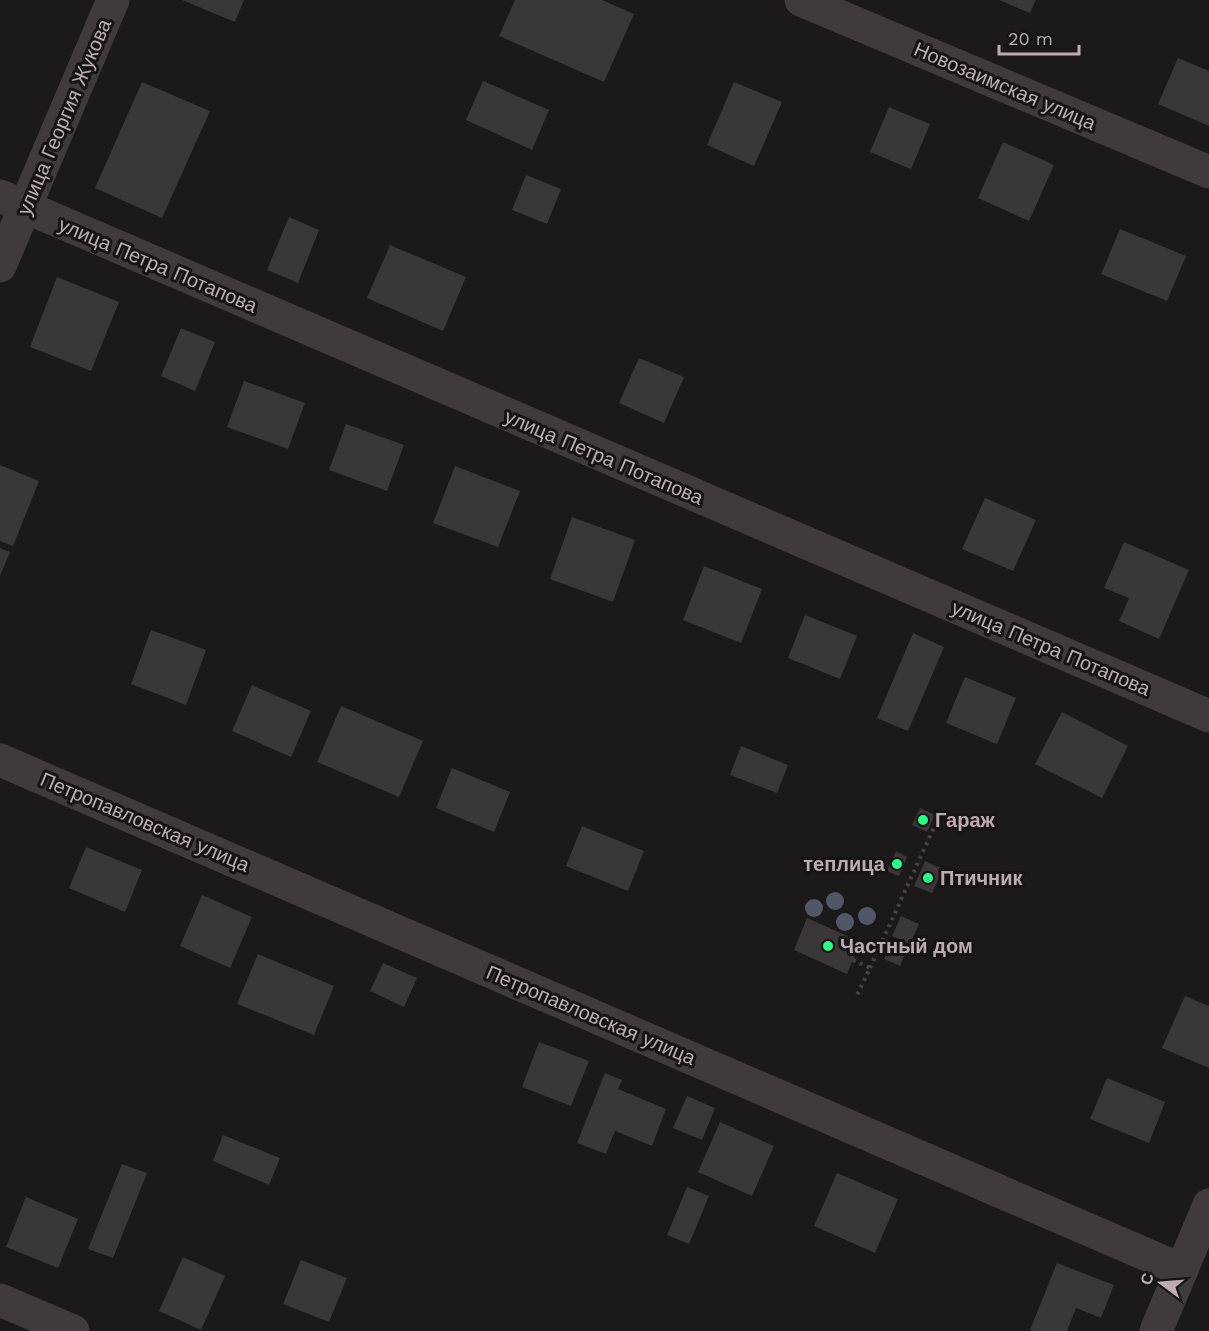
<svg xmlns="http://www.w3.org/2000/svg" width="1209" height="1331" viewBox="0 0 1209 1331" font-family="'Work Sans',sans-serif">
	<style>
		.building { fill: #3b3638 }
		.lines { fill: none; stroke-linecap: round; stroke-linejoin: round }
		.path { stroke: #484044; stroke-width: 4; stroke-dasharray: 3 4.5; stroke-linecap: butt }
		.minor { stroke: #413a3c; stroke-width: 33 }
		.tree { fill: #535668 }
		.poi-dot { fill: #2eff89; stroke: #171414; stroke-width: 2 }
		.labels { text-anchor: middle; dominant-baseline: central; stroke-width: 6; stroke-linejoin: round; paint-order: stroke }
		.street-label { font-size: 20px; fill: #bcabb4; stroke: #171414 }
		.poi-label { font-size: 20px; font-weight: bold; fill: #bcabb4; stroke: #171414; text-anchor: start }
	</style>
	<rect width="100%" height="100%" fill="#1c191a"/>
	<g class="building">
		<path d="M182,0H244L235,22Z"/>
		<path d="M515,0H602L634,14L604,82L499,36Z"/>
		<path d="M999,0H1036L1030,13Z"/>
		<path d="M1178,58L1209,71V126L1158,104Z"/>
		<path d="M483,81L549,110L532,150L466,120Z"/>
		<path d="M142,82L210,111L162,218L95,188Z"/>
		<path d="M734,82L782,102L754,166L707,145Z"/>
		<path d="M889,107L930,124L911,169L870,152Z"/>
		<path d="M1003,142L1054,165L1029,221L978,198Z"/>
		<path d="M526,175L561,189L547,224L512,210Z"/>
		<path d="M289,217L319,230L298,283L267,270Z"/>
		<path d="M1120,229L1186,256L1167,301L1101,274Z"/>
		<path d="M390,245L466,277L443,331L367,298Z"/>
		<path d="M57,277L119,302L91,371L30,347Z"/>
		<path d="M181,328L215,342L195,391L161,376Z"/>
		<path d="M639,358L684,377L664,423L619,403Z"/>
		<path d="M244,381L305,403L288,449L227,427Z"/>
		<path d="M346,424L404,445L387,491L329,470Z"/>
		<path d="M0,465L39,481L13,546L0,541Z"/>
		<path d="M455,466L520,491L498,547L433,523Z"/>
		<path d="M985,498L1036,520L1013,571L962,549Z"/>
		<path d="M572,517L635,540L613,602L550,579Z"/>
		<path d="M1124,542L1189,570L1159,639L1119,621L1129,598L1104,588Z"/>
		<path d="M0,548L10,552L0,576Z"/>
		<path d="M704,566L762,589L741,643L683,620Z"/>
		<path d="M805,615L857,636L840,679L788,658Z"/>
		<path d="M151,630L206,650L186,705L131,684Z"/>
		<path d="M913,633L944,647L908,731L877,718Z"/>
		<path d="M965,677L1016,698L997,744L946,723Z"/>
		<path d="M252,685L311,711L291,757L232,731Z"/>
		<path d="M341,706L423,741L399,797L317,762Z"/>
		<path d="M1062,712L1128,746L1102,798L1035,764Z"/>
		<path d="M741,746L788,765L777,793L730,775Z"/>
		<path d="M452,768L510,792L494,832L436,808Z"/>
		<path d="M920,808L935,815L927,832L912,825Z"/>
		<path d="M582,826L644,851L628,891L566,866Z"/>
		<path d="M86,847L142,870L125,912L69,888Z"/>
		<path d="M896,851L907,857L899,876L887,871Z"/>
		<path d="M925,861L943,869L932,893L914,886Z"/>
		<path d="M202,895L252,917L230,968L180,946Z"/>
		<path d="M901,916L919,924L910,944L892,936Z"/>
		<path d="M807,918L861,942L847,974L794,950Z"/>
		<path d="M892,942L907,949L900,966L884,959Z"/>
		<path d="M258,954L334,986L314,1035L237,1004Z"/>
		<path d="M383,963L417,978L404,1007L370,991Z"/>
		<path d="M1185,996L1209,1006V1068L1162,1048Z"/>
		<path d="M539,1042L589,1061L571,1106L522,1087Z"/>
		<path d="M605,1073L622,1080L618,1089L666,1109L652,1146L615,1131L606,1154L577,1143Z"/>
		<path d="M1107,1078L1165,1102L1149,1143L1090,1119Z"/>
		<path d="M687,1096L715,1108L702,1140L673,1128Z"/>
		<path d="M720,1122L774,1146L752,1196L698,1172Z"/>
		<path d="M223,1135L280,1158L269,1185L213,1161Z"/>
		<path d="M122,1164L147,1173L113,1258L88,1249Z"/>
		<path d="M837,1173L898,1199L875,1253L814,1226Z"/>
		<path d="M687,1187L709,1196L689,1244L667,1235Z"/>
		<path d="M26,1197L78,1219L58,1268L6,1247Z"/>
		<path d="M183,1257L225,1276L201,1330L159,1311Z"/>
		<path d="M301,1260L347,1278L329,1322L283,1304Z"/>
		<path d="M1057,1263L1114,1285L1101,1318L1076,1308L1067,1331H1033L1030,1330Z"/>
	</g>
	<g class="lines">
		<g class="path">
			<path d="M853,960L870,968L857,995"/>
			<path d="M870,968L940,814"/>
		</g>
		<g class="minor">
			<path d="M801,0L1209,172"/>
			<path d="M0,196L1209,716"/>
			<path d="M0,266L113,0"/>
			<path d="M0,760L1182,1270"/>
			<path d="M0,1300L73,1331"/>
			<path d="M1156,1331L1209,1205"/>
		</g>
	</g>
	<g class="tree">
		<circle cx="835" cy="901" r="9"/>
		<circle cx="814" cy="908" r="9"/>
		<circle cx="867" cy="916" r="9"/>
		<circle cx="845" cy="922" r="9"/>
	</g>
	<g class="poi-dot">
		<circle cx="923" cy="820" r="6"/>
		<circle cx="897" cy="864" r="6"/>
		<circle cx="928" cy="878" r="6"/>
		<circle cx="828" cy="946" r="6"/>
	</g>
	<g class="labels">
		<g class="street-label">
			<text transform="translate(1005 86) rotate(23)">Новозаимская улица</text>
			<text transform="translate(64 117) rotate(-67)">улица Георгия Жукова</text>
			<text transform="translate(158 265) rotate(23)">улица Петра Потапова</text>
			<text transform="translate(604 457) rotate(23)">улица Петра Потапова</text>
			<text transform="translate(1051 648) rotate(23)">улица Петра Потапова</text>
			<text transform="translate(145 822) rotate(23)">Петропавловская улица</text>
			<text transform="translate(591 1015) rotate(23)">Петропавловская улица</text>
		</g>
		<g class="poi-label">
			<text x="935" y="820">Гараж</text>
			<text x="885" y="864" text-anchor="end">теплица</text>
			<text x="940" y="878">Птичник</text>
			<text x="840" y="946">Частный дом</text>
		</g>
	</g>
	<g transform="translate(1161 1283) rotate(286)" stroke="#171414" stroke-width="4.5" paint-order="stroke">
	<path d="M0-4.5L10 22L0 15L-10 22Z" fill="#bcabb4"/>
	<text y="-9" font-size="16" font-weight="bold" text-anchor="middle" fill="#bcabb4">С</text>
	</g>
	<path d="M999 45v9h80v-9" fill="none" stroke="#bcabb4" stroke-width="3"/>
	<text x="1008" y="45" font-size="18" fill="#bcabb4" stroke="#171414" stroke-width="4.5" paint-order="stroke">20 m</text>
</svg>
